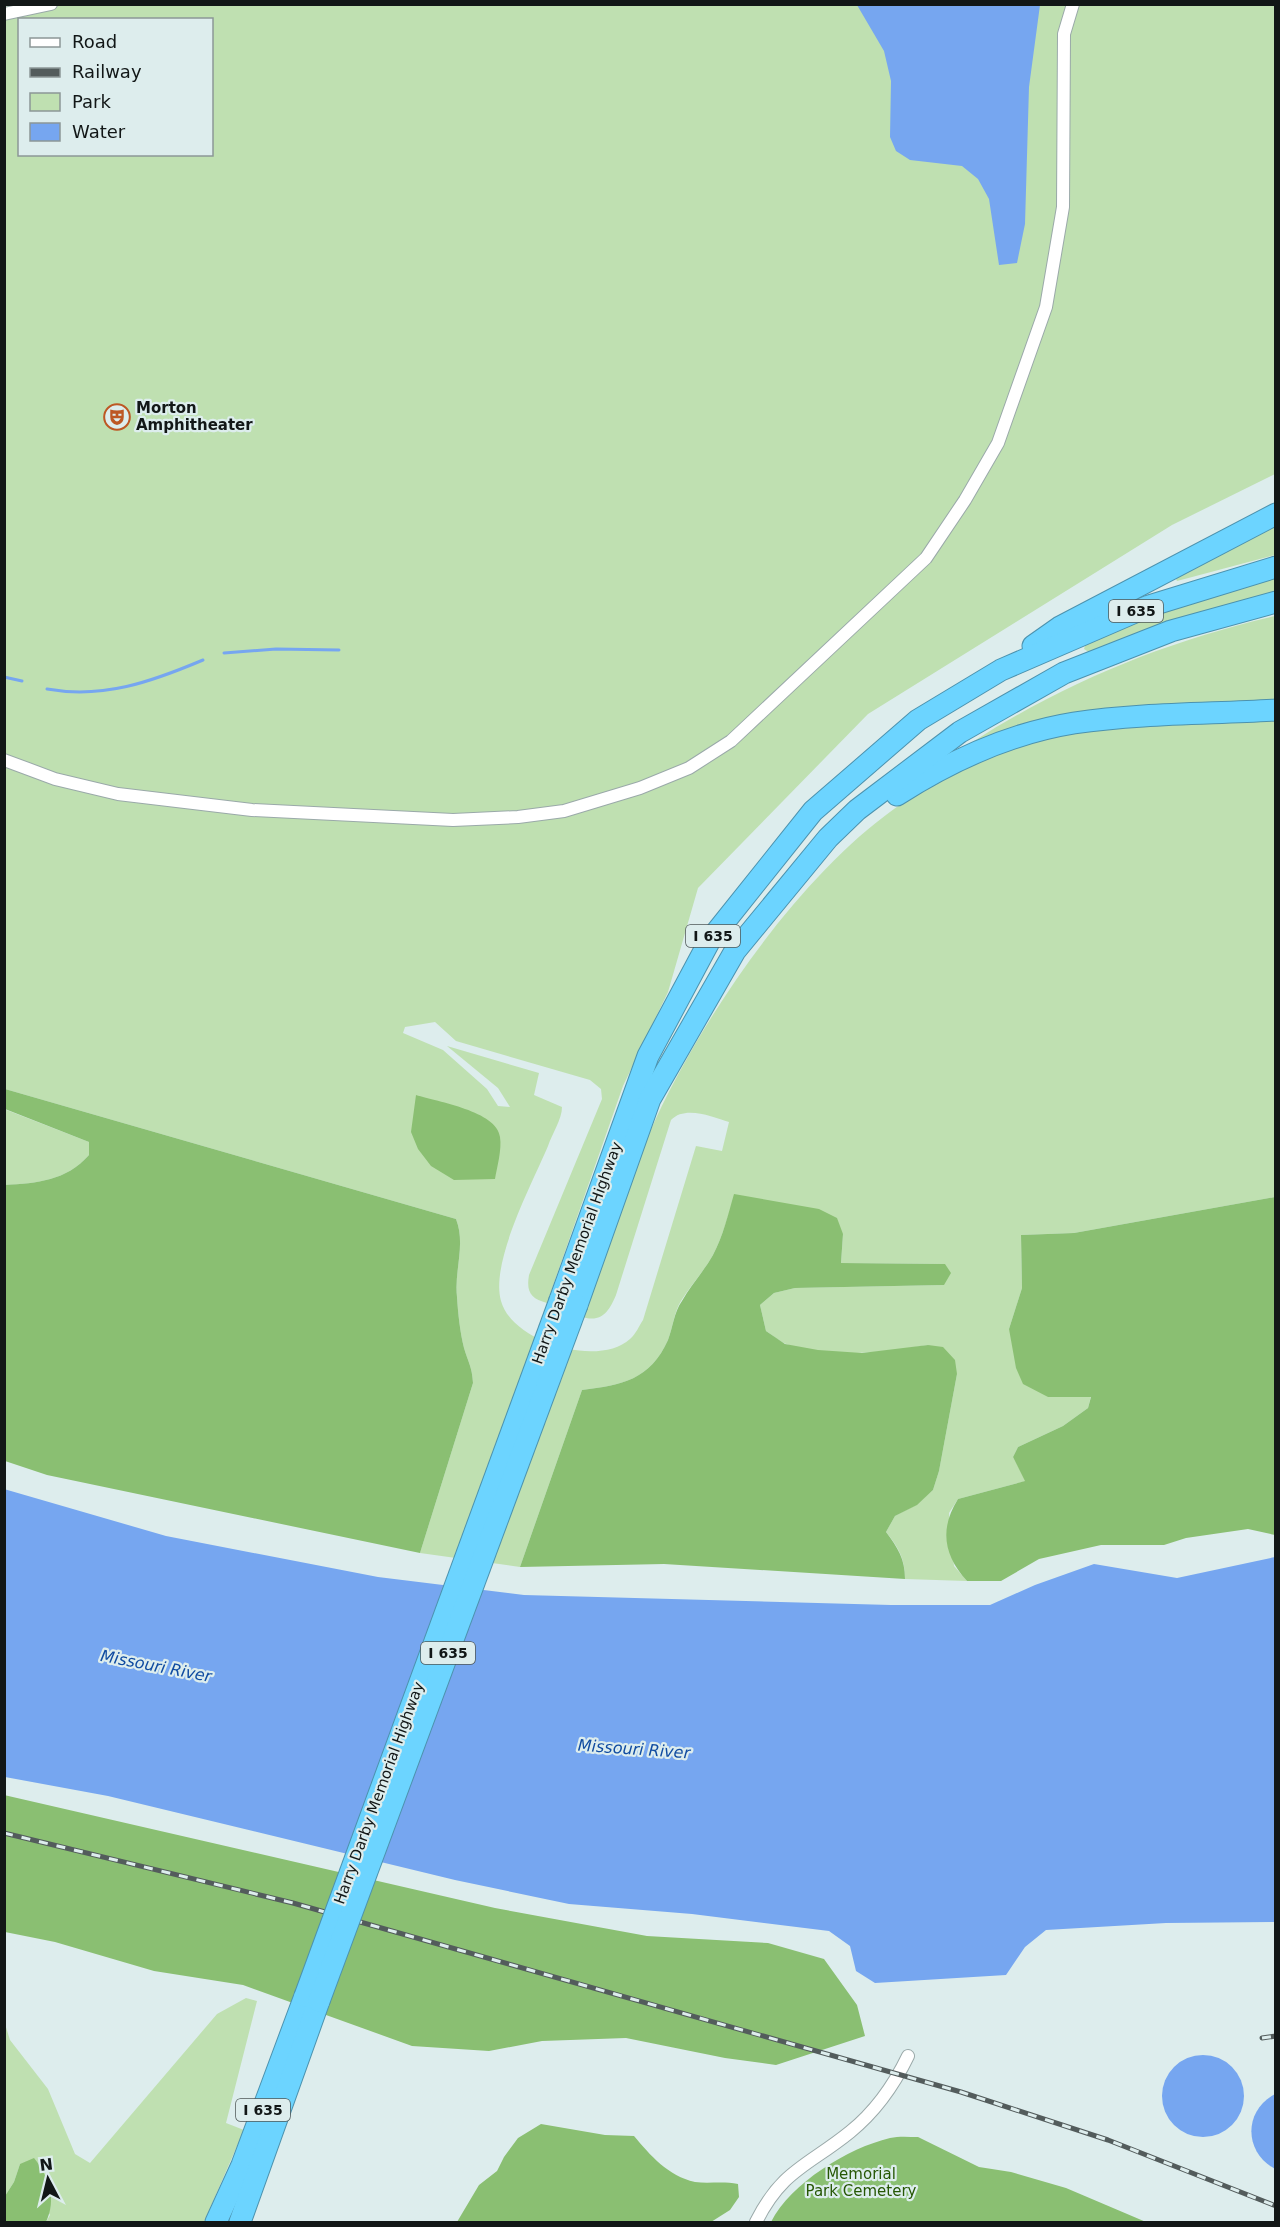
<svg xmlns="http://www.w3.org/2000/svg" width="1280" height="2227" viewBox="0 0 1280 2227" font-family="'DejaVu Sans',sans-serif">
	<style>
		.green { fill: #bfe0b1; fill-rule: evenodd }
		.forest { fill: #8abf72 }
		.water { fill: #76a6f0 }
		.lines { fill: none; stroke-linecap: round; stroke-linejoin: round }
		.stream { stroke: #76a6f0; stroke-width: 3 }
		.minor-casing { stroke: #9aa9a9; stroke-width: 14 }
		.motorway-casing { stroke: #4c92ae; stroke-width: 23 }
		.minor { stroke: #fff; stroke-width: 12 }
		.motorway { stroke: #6cd4ff; stroke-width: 21 }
		.rail-casing { stroke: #535c5c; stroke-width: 5 }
		.rail { stroke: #ddeded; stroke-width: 3; stroke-dasharray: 9; stroke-linecap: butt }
		.motorway-bridge-casing { stroke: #4c92ae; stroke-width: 23; stroke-linecap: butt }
		.motorway-bridge { stroke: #6cd4ff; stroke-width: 21 }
		.labels { text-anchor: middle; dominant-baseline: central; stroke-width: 4.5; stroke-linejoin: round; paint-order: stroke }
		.shield { fill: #ddeded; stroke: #4f5757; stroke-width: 1.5 }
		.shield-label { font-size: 14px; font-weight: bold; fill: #121717 }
		.poi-label { font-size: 15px; font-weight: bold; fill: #121717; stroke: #ddeded; text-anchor: start }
		.street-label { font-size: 15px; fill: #121717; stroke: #ddeded }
		.park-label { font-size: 15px; fill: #265704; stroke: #ddeded }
		.water-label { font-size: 16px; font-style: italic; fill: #104ca1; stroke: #ddeded }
	</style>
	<rect width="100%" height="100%" fill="#ddeded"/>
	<g class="green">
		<path d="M5,5H1275V474L1172,525L868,714L698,888L668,992L623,1086L547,1303C531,1299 526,1292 529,1275L602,1099L601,1089L590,1080L456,1041L435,1022L405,1027L403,1033L443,1050L487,1089L498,1106L510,1107L498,1088L447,1046L539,1073L534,1095L562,1107C562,1119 552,1134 548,1146C532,1184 490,1262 501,1301C512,1342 598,1368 630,1339C636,1334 639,1326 643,1320L696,1146L722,1151L729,1122C713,1117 685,1105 671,1120L616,1295C609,1312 601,1324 580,1316C606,1249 627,1179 658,1114C708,1009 799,877 894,809C935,780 983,758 1030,743C1102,719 1200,723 1275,720V1197L1074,1233L1021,1235L1022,1288L1009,1329L1048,1397L1091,1396L1088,1408L1063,1426L1018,1447L1013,1457L1026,1481L958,1499L949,1513L954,1566L967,1581L905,1579C905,1559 899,1548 886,1532L895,1516L916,1505L933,1490L939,1471L957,1374L928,1345C886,1352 827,1360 786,1344C779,1341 772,1335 766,1331L760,1305L774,1293L795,1288L944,1285L945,1264L841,1263L843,1234L735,1195C728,1215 723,1236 713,1255C704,1271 691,1285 681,1301C674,1312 673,1327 668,1340C650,1380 622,1385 582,1390L520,1567L420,1553L473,1383C472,1366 468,1362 464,1348C460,1332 458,1313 457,1297C454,1270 466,1245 456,1219L5,1089ZM20,20H212V154H20Z"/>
		<path d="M1275,523V555L1177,581L1175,577Z"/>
		<path d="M1275,575V597L1092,654L1084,649L1088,636Z"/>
		<path d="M1275,616V701L976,744L974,741C1068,681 1167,641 1275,616Z"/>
		<path d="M4,1109L89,1142V1155C66,1181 37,1183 5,1185Z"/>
		<path d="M246,1998L257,2001L226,2123L244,2130L204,2222H46L50,2215L20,2164L14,2182L5,2196V2024L10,2040L48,2089L75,2154L90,2163L217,2014Z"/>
	</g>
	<g class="forest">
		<path d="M5,1089L456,1219C466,1245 454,1270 457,1297C458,1313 460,1332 464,1348C468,1362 472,1366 473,1383L420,1553L47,1475L5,1461V1185C37,1183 66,1181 89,1155V1142L5,1109Z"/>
		<path d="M416,1095C438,1102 497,1111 500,1137C502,1150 497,1167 495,1179L454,1180L431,1166L418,1149L411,1132Z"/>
		<path d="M734,1194L819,1209L837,1218L843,1234L841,1263L945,1264L951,1273L944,1285L795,1288L774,1293L760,1305L766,1331L785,1344L818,1350L862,1353L928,1345L943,1347L955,1360L957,1374L939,1471L933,1490L917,1505L895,1516L886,1532C898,1548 905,1559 905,1579L664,1564L520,1567L582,1390C622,1385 650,1380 668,1340C673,1327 674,1312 682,1301C691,1285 704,1271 713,1255C723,1236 728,1215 734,1194Z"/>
		<path d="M1275,1197V1535L1248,1529L1186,1538L1164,1545H1101L1039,1559L1001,1581H967C944,1556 939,1529 958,1499L1025,1481L1013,1457L1018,1447L1063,1426L1088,1408L1091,1397H1048L1023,1384L1016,1368L1009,1329L1022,1288L1021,1235L1074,1233Z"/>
		<path d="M4,1795L495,1908L647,1936L768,1943L824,1959L857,2005L865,2036L776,2065L725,2058L626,2038L542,2041L489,2051L412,2046L243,1985L154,1971L55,1942L5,1932Z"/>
		<path d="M541,2124L605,2135L634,2136C650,2155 668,2176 695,2182C708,2184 723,2181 738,2184L739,2197L730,2210L711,2222H457L479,2185L497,2171L504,2157L518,2138Z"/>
		<path d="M918,2137L979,2167L1011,2172L1066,2188L1146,2222H771C791,2183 848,2148 890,2138C899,2136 909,2137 918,2137Z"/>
		<path d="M34,2158C49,2177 57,2199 46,2222H5V2196L14,2182L20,2164Z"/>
	</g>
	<g class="water">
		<path d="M857,5H1040L1029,87L1025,224L1017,263L999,265L989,199L978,179L962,166L910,160L896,151L890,137L891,81L884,51Z"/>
		<path d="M4,1489L166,1536L378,1577L524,1595L891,1605H990L1035,1585L1094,1564L1177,1578L1275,1557V1922L1166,1923L1046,1930L1025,1947L1006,1975L875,1983L856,1971L850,1946L829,1931L692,1914L569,1904L455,1880L108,1796L5,1777Z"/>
		<circle cx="1203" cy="2096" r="41"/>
		<path d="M1275,2094V2169C1244,2152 1243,2111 1275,2094Z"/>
	</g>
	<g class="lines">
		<g class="stream">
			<path d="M224,653L276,649L339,650"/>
			<path d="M4,677L22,681"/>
			<path d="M47,689C103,699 151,682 203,660"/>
		</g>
		<g class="minor-casing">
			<g id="minor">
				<path d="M4,14L51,4"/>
				<path d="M4,760L55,779L118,794L252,810L453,820L518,817L564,811L640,788L689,768L731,741L926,558L965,500L998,443L1046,307L1063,207L1064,34L1073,4"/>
				<path d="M756,2222C782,2170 808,2166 850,2132C876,2111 894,2085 908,2056"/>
			</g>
		</g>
		<g class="motorway-casing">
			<g id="motorway">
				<path d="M1033,646L1060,627L1276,514"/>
				<path d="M897,795C950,761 1012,733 1074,723C1141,713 1209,714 1276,710"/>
				<path d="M560,1300L648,1056L710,940L813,811L918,720L1001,670L1149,606L1276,567"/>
				<path d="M577,1305L650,1099L735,951L828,838L857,810L960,732L1064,673L1171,631L1276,602"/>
				<path d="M216,2222L242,2165L305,1996"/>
				<path d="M240,2222L319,2001"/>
			</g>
		</g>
		<use href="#minor" class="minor"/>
		<use href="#motorway" class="motorway"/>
		<g class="rail-casing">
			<g id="rail">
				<path d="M4,1833L293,1903L961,2092L1108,2140L1276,2206"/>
				<path d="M1262,2038L1276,2036"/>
			</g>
		</g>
		<use href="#rail" class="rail"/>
		<g class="motorway-bridge-casing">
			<g id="motorway-bridge">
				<path d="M305,1996L560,1300"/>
				<path d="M319,2001L577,1305"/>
			</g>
		</g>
		<use href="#motorway-bridge" class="motorway-bridge"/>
	</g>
	<defs>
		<g id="theatre-ring" transform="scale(1.35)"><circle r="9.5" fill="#ddeded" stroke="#bd5824" stroke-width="1.5"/><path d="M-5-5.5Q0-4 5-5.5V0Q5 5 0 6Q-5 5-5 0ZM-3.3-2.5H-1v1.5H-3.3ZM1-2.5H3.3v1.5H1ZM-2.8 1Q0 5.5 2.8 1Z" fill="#bd5824"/></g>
	</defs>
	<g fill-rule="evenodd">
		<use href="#theatre-ring" x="117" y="417"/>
	</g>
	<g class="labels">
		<g class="shield">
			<rect x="1109" y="600" width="54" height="22" rx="4.5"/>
			<rect x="686" y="925" width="54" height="22" rx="4.5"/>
			<rect x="421" y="1642" width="54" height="22" rx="4.5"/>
			<rect x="236" y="2099" width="54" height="22" rx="4.5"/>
		</g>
		<g class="shield-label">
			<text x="1136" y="611">I 635</text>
			<text x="713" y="936">I 635</text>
			<text x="448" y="1653">I 635</text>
			<text x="263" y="2110">I 635</text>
		</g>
		<g class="poi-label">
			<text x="136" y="408">Morton<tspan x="136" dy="17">Amphitheater</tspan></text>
		</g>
		<g class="street-label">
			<text transform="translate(577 1253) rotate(-70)">Harry Darby Memorial Highway</text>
			<text transform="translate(379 1793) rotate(-70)">Harry Darby Memorial Highway</text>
		</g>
		<g class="park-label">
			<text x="861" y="2174">Memorial<tspan x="861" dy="17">Park Cemetery</tspan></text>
		</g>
		<g class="water-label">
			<text transform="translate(156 1666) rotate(11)">Missouri River</text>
			<text transform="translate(634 1749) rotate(4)">Missouri River</text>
		</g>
	</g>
	<rect width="1280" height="2227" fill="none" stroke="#121717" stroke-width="12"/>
	<rect x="18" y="18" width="195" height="138" fill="#ddeded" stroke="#8c9797" stroke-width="1.5"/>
	<rect x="30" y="38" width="30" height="9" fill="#ffffff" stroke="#8c9797" stroke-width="1.5"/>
	<text x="72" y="48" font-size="18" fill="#121717">Road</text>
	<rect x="30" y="68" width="30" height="9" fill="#535c5c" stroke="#8c9797" stroke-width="1.5"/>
	<text x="72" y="78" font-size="18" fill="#121717">Railway</text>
	<rect x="30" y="93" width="30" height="18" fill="#bfe0b1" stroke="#8c9797" stroke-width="1.5"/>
	<text x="72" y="108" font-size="18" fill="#121717">Park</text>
	<rect x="30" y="123" width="30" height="18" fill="#76a6f0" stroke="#8c9797" stroke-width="1.5"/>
	<text x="72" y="138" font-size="18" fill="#121717">Water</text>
	<g transform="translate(48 2179) rotate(353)" stroke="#ddeded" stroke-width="4.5" paint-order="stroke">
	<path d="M0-4.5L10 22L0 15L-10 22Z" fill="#121717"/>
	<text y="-9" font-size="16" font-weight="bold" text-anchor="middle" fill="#121717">N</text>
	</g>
</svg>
